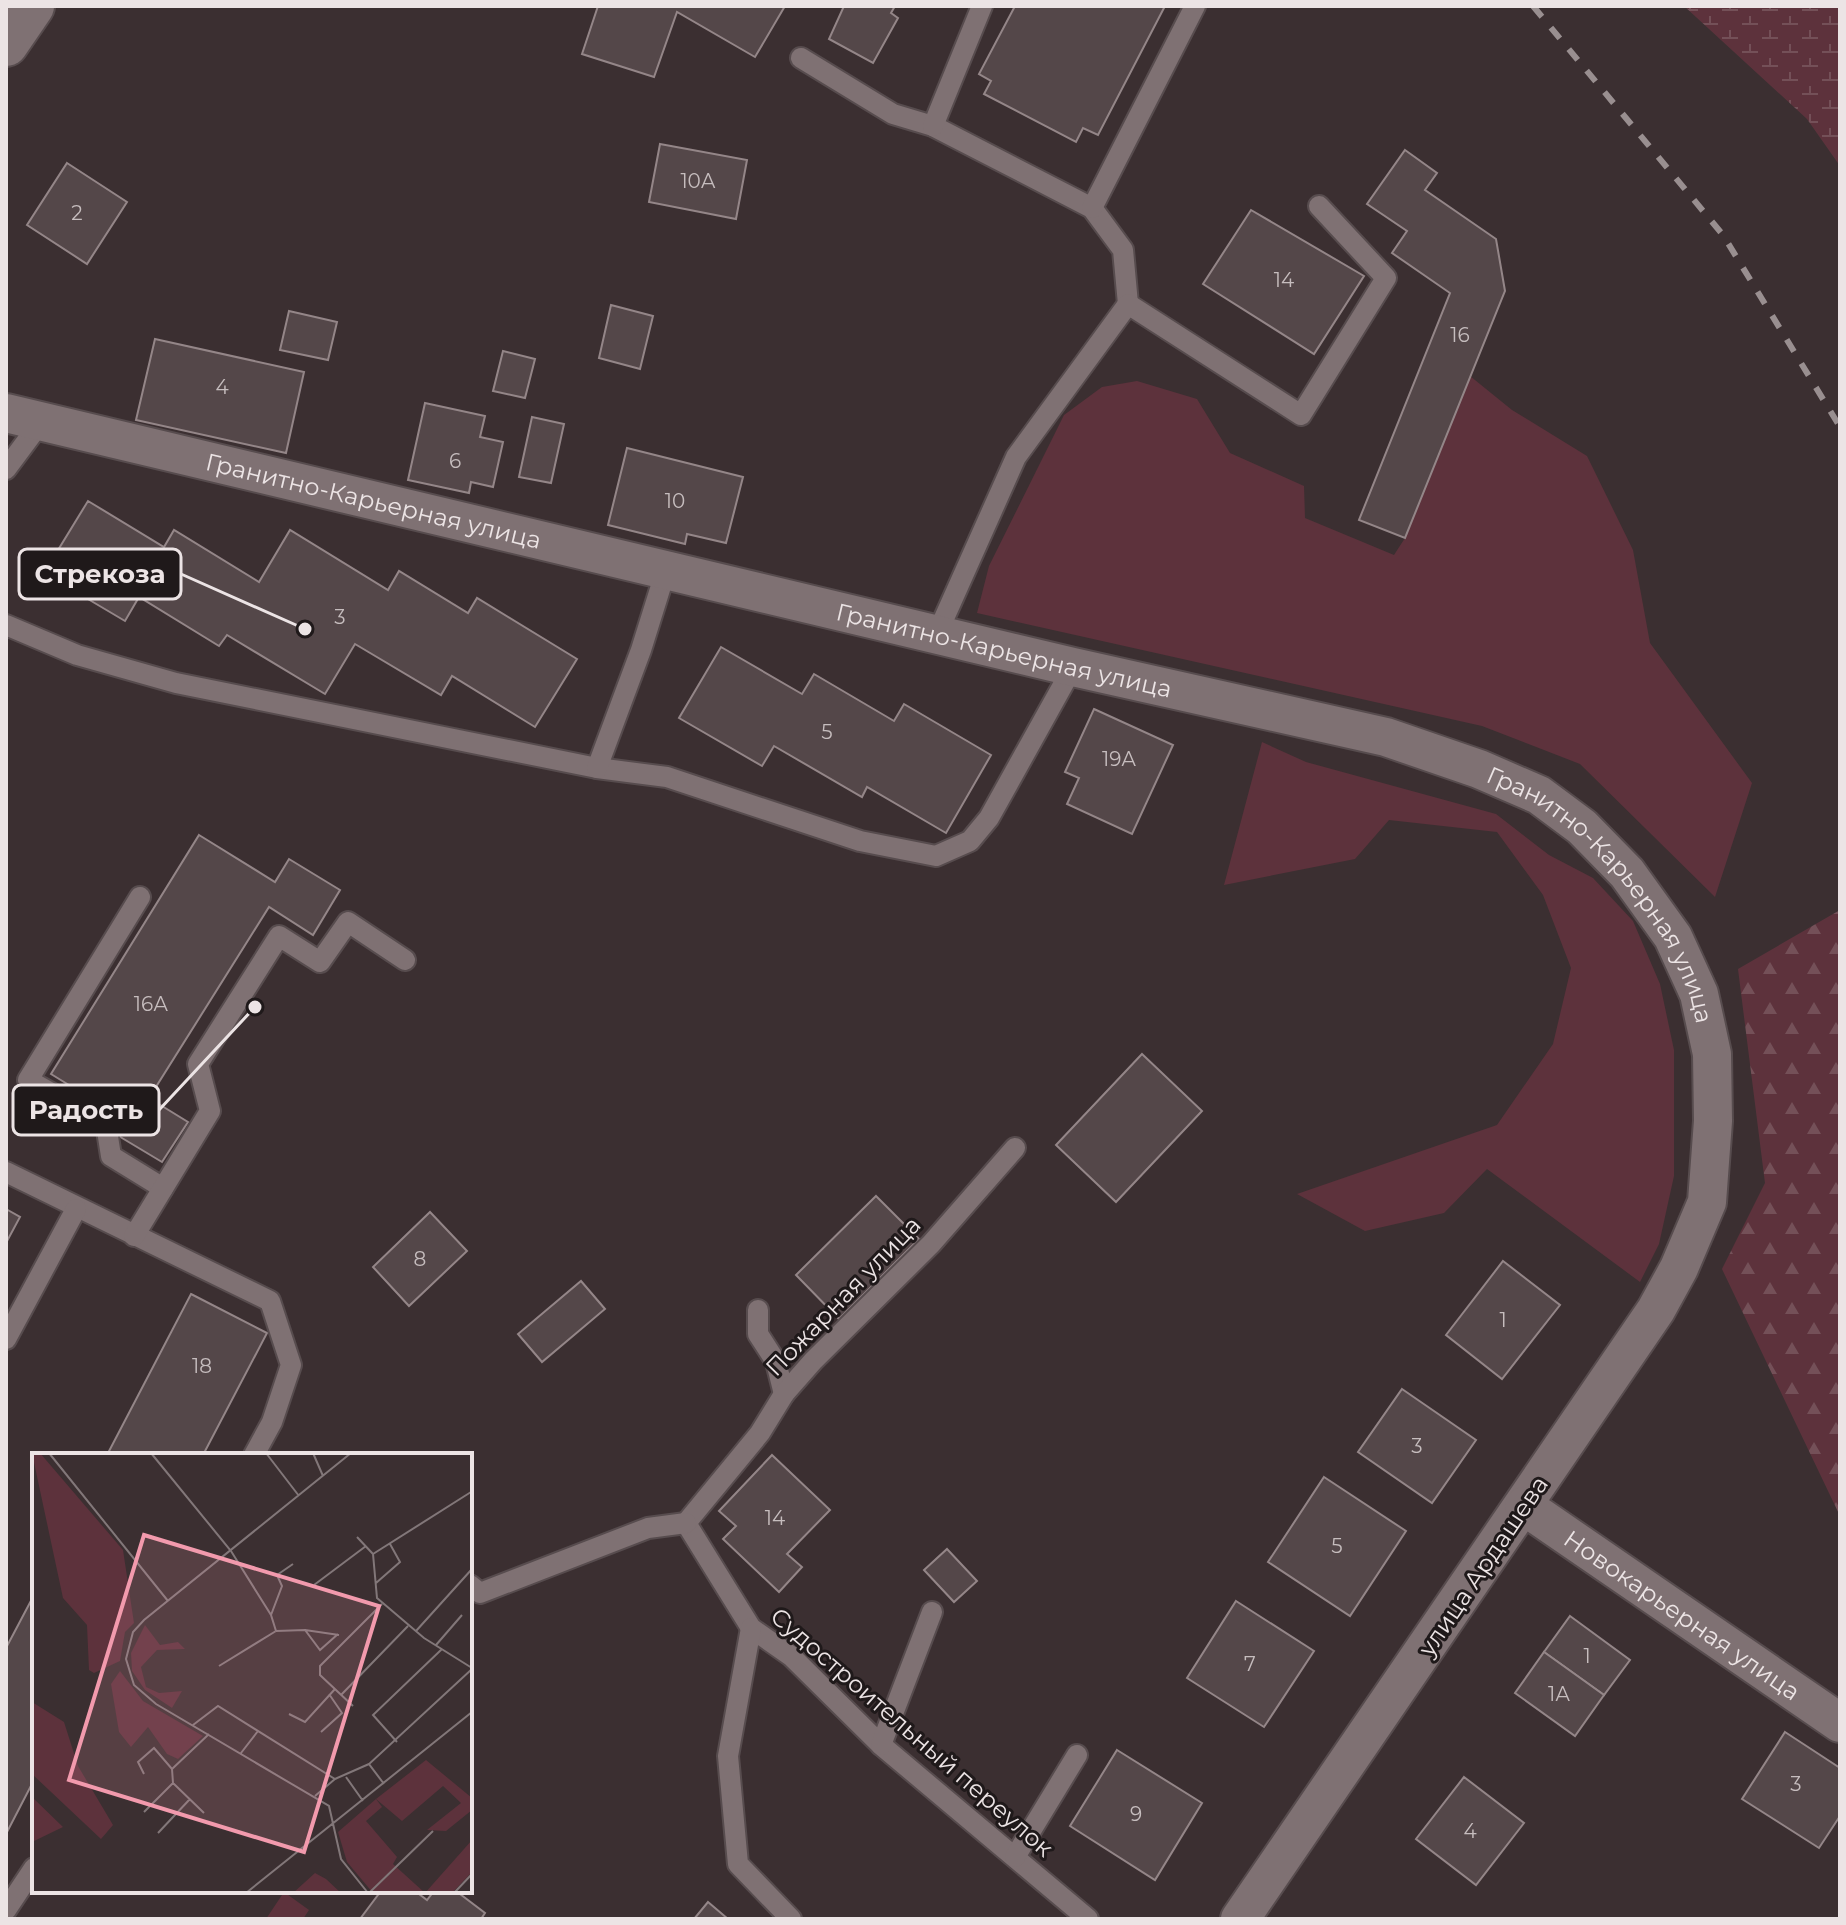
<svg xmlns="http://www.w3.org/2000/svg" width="1846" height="1925" viewBox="0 0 1846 1925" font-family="Montserrat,sans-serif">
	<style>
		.green { fill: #5d323c }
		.forest { fill: url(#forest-firs) }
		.wetland { fill: url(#wetland-marsh) }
		.building { fill: #544749; stroke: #948688; stroke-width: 2 }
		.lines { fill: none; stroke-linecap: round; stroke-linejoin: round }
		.service-casing { stroke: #574c4e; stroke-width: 24 }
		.minor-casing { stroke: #574c4e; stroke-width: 42 }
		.tertiary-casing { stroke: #574c4e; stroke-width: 48 }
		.service { stroke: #7f7173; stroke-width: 20 }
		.minor { stroke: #7f7173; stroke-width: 38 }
		.tertiary { stroke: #7f7173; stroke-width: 44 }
		.rail { stroke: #998f90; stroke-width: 6; stroke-dasharray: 14 14; stroke-linecap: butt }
		.labels { text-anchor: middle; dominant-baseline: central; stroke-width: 6; stroke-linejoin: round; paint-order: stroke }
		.number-label { font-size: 20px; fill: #c6bdbe }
		.street-label { font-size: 24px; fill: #ece4e5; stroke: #1f191a }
		.inset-road { fill: none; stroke: #827779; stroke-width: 2 }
		.view { fill: #f29aad; fill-opacity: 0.15; stroke: #f29aad; stroke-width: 4 }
		.inset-edge { fill: none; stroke: #ece4e5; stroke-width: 4 }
		.leader { fill: none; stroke: #ece4e5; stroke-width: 3 }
		.callout-dot { fill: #ece4e5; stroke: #1f191a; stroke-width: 3 }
		.callout { fill: #1f191a; stroke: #ece4e5; stroke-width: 3 }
		.callout-label { font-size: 26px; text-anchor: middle; font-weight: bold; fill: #ece4e5 }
	</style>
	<defs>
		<pattern id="forest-firs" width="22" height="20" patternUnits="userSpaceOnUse" patternTransform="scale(2)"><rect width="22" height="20" fill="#5d323c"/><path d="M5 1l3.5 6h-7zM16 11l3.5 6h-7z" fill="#745058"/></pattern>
		<pattern id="wetland-marsh" width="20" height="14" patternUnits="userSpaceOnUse" patternTransform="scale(2)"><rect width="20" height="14" fill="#5d323c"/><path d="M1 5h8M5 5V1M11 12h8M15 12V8" fill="none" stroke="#745058"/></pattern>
	</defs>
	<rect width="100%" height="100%" fill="#3b2f31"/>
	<g class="green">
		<path d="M1470,376L1512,410L1587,456L1633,550L1650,643L1752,783L1715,897L1580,764L1482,726L977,613L989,566L1064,415L1102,387L1137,381L1197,399L1230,453L1304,486L1305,518L1394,555L1405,538Z"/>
		<path d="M1262,742L1306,762L1496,814L1549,855L1593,878L1633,921L1660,984L1674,1050V1176L1659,1244L1640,1282L1487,1169L1444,1213L1365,1231L1297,1194L1497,1125L1553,1044L1571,968L1543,895L1497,832L1389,820L1355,859L1224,885Z"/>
		<path d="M284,1892L309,1910L303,1919H266Z"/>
	</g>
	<path class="forest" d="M1840,910V1516L1722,1269L1765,1183L1738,969Z"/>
	<path class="wetland" d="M1684,6H1840V166L1807,119Z"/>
	<g class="building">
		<path d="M598,6H785L755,57L677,12L654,77L582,54Z"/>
		<path d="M844,6H895L891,13L898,18L873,63L829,39Z"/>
		<path d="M1015,6H1165L1098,135L1083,128L1076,142L984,94L991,81L979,74Z"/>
		<path d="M660,144L747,160L736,219L649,202Z"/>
		<path d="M1405,150L1437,173L1425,190L1496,239L1505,291L1405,538L1359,520L1450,293L1392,253L1407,231L1367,204Z"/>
		<path d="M67,163L127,202L87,264L27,225Z"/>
		<path d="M1251,210L1364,276L1314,354L1203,284Z"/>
		<path d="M611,305L653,316L640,369L599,358Z"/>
		<path d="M289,311L337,322L328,360L280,350Z"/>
		<path d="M155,339L304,372L286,453L136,420Z"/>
		<path d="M503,351L535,359L525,398L493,391Z"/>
		<path d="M425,403L485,416L480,437L503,442L493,487L471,482L469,493L408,480Z"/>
		<path d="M532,417L564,424L551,483L519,477Z"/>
		<path d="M627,448L743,477L726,543L687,534L685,544L608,525Z"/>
		<path d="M88,501L164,547L174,530L259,582L290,530L388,590L399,571L468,613L477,598L577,659L535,727L452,676L441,695L355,644L325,694L227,635L219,646L139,597L125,621L44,573Z"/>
		<path d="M721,647L802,694L814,674L894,721L904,704L991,755L946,833L867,787L862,797L774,746L762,766L679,718Z"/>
		<path d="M1094,709L1173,745L1132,834L1067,804L1079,778L1065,772Z"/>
		<path d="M199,835L275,882L289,859L340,890L313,935L269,907L149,1098L188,1122L162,1162L117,1135L126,1120L51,1074Z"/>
		<path d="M1142,1054L1202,1111L1116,1202L1056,1145Z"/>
		<path d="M876,1196L919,1239L839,1319L796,1275Z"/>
		<path d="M6,1209L20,1217L6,1243Z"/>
		<path d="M430,1212L467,1251L409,1306L373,1267Z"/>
		<path d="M1503,1261L1560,1305L1502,1379L1446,1335Z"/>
		<path d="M581,1281L605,1309L542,1362L518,1334Z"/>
		<path d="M191,1294L267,1333L203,1455H107Z"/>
		<path d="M1402,1389L1476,1440L1432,1503L1358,1452Z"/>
		<path d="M772,1455L830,1510L787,1554L802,1567L779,1592L723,1539L736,1526L719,1511Z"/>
		<path d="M1324,1477L1406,1531L1350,1616L1268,1562Z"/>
		<path d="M947,1549L977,1581L954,1602L924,1570Z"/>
		<path d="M34,1595V1780L6,1834V1648Z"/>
		<path d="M1236,1601L1314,1651L1264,1727L1187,1678Z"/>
		<path d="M1570,1616L1630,1660L1604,1695L1544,1652Z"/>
		<path d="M1544,1652L1604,1695L1575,1736L1515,1693Z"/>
		<path d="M1785,1732L1840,1768V1816L1819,1848L1742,1799Z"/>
		<path d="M1117,1750L1202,1803L1155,1880L1070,1826Z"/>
		<path d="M1464,1777L1524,1823L1476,1885L1416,1839Z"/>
		<path d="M381,1891H415L427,1900L434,1891H456L485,1913L481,1919H360Z"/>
		<path d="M708,1902L728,1919H694Z"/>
	</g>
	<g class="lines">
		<g class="service-casing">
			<g id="service">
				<path d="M801,58L893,114L933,126L1092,208L1123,250L1128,304"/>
				<path d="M933,126L982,6"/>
				<path d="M1092,208L1195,6"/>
				<path d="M6,469L41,422"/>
				<path d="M6,625L77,655L176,683L597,768L667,777L860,841L936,856L970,841L989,818L1073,667"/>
				<path d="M937,634L1016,457L1128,304L1301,415L1386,278L1319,206"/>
				<path d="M597,768L641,650L666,570"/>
				<path d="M140,897L28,1080L106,1124L111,1156L163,1188"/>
				<path d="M6,1172L270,1301L291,1365L272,1422L254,1455"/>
				<path d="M134,1236L210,1111L198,1064L279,936L320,962L348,922L405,960"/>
				<path d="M758,1310V1334L776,1362L784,1394"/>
				<path d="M6,1339L76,1209"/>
				<path d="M686,1523L751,1628L791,1656L881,1745L1088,1919"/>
				<path d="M686,1523L760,1433L784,1394L813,1361L931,1244L1015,1148"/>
				<path d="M470,1585L480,1593L648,1528L686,1523"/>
				<path d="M751,1628L728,1756L738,1864L791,1919"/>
				<path d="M881,1745L932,1612"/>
				<path d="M1015,1857L1077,1755"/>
				<path d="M6,1910L34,1868"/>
			</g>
		</g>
		<g class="minor-casing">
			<g id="minor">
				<path id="s1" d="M6,413L1073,667L1386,737L1479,769L1539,795L1582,827L1627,873L1673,937L1699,994L1712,1054L1713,1121L1707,1202L1679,1268L1656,1310L1240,1919"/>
				<path id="s2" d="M1524,1506L1840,1723"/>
			</g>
		</g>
		<g class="tertiary-casing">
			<path id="tertiary" d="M6,44L32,6"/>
		</g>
		<use href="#service" class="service"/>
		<use href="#minor" class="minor"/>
		<use href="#tertiary" class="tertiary"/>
		<path class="rail" d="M1533,6L1723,235L1840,427"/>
	</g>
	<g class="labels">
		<g class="number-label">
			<text x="698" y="181">10А</text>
			<text x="77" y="213">2</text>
			<text x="1284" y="280">14</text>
			<text x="1460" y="335">16</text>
			<text x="222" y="387">4</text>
			<text x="455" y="461">6</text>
			<text x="675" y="501">10</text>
			<text x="340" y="617">3</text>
			<text x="827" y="732">5</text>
			<text x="1119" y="759">19А</text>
			<text x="151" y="1004">16А</text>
			<text x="420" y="1259">8</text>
			<text x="1503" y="1320">1</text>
			<text x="202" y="1366">18</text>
			<text x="1417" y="1446">3</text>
			<text x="775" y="1518">14</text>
			<text x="1337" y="1546">5</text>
			<text x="1587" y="1656">1</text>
			<text x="1250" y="1664">7</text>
			<text x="1559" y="1694">1А</text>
			<text x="1796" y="1784">3</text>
			<text x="1136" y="1814">9</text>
			<text x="1470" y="1831">4</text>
		</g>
		<g class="street-label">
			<text stroke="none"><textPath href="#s1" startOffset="378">Гранитно-Карьерная улица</textPath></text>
			<text stroke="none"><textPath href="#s1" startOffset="1026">Гранитно-Карьерная улица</textPath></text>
			<text stroke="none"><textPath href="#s1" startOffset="1698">Гранитно-Карьерная улица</textPath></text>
			<text transform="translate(843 1296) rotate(-46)">Пожарная улица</text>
			<text transform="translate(1483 1566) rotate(-56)">улица Ардашева</text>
			<text stroke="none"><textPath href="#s2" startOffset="192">Новокарьерная улица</textPath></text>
			<text transform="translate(912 1732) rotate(41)">Судостроительный переулок</text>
		</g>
	</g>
	<g transform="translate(32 1453)">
		<rect width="440" height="440" fill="#3b2f31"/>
		<path d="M113,172L128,192L146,189L153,196L125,197L109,214L114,234L127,240L150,238L140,255L113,237L100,218L99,200ZM88,218L111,248L171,283L146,306L135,301L116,274L99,294L87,279L79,231ZM394,307L440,345V357L414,378L395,377L429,350L411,333L370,368L344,346Z" fill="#5d323c"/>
		<path d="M0,0H8L91,97L102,170L93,179L88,208L62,220L57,217L55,172L31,145ZM344,346L350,354L334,368L365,404L361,411L393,440L440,387V419L420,440H341L315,409L306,379ZM283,420L294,426L309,440H261Z" fill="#5d323c"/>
		<path d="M0,249L32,269L46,313L81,372L69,386L0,321ZM0,344L31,374L0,389Z" fill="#5d323c"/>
		<path class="inset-road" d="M17,0L136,148M119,0L199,98L239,162L244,178M234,0L267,43M281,0L291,23M319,0L112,167L101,179L94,206L102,232L124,251L297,353L309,406L336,440M325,84L341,101L345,145L392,185L440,215M341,101L439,39M344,130L368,109L358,91M282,132L334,93M239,162L250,133L245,122L261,111M273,177L307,182M244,178L273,177L288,197L306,181M384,178L440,116M404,192L430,162M187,213L244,178M309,242L376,173M321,253L288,222V213L350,151M257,261L273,269L303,236M161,272L186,253L303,326L337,311M289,279L310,260L297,241M365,289L341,262L410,196M209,300L226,278M140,316L141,330L172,360M112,321L106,309L122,295L140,316L177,281M314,324L331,348M352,331L337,311L440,216M283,343L303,326M112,359L141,330M126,380L158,346M214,440L440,259M337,440L401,378M422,440L440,421"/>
		<path class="view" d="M112,82L347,153L272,399L37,327Z"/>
		<rect width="440" height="440" class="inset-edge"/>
	</g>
	<path class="leader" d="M305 629L181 574M255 1007L159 1110"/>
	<g class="callout-dot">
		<circle cx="305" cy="629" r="8"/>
		<circle cx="255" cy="1007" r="8"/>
	</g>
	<g class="callout">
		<rect x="19" y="549" width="162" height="50" rx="8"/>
		<rect x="13" y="1085" width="146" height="50" rx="8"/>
	</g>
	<g class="callout-label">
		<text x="100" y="583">Стрекоза</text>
		<text x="86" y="1119">Радость</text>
	</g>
	<rect width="1846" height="1925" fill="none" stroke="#ece4e5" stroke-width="16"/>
</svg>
